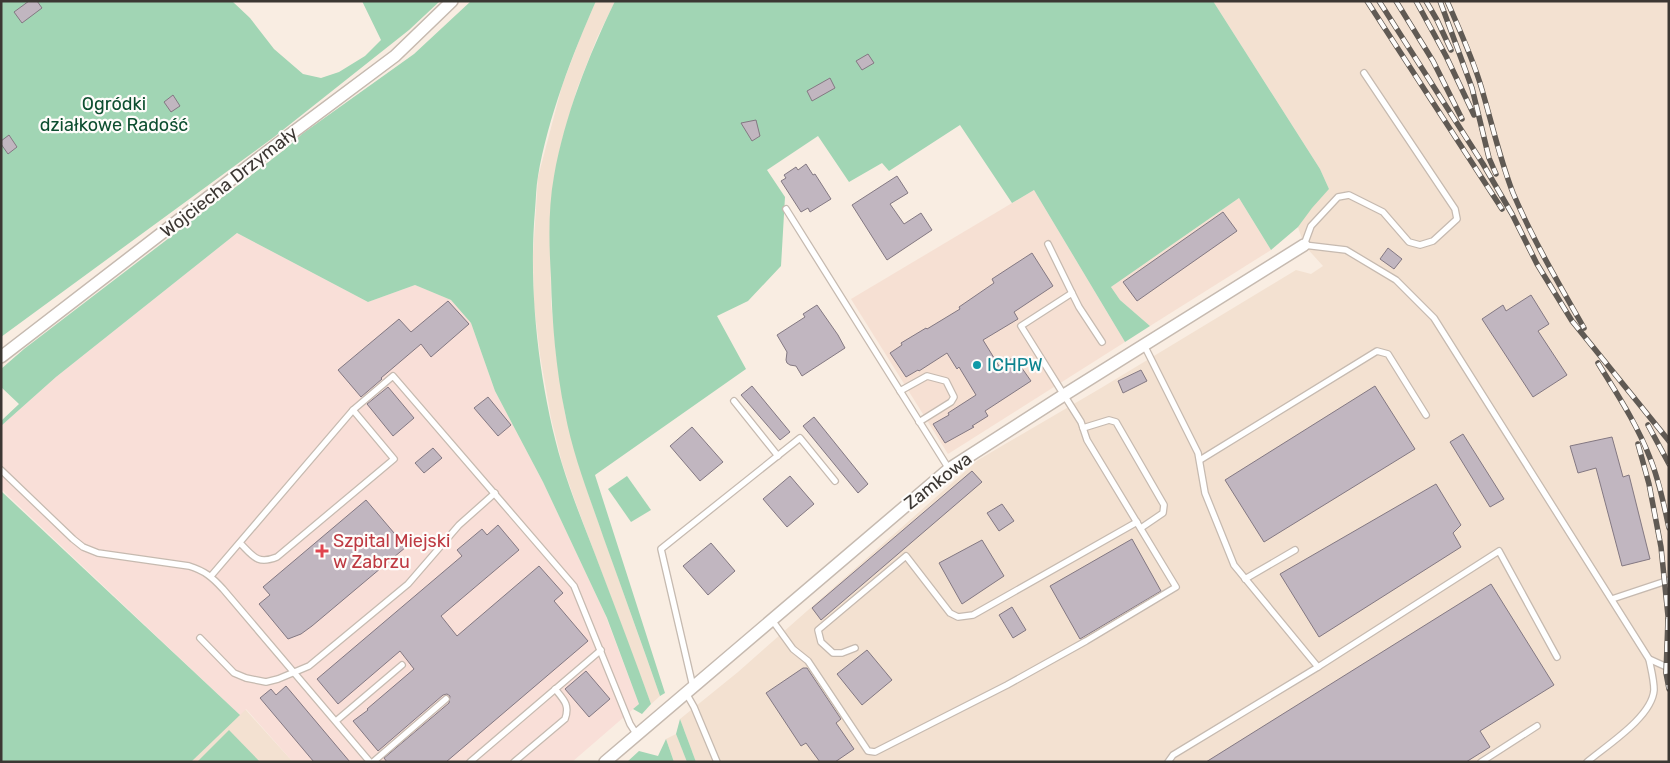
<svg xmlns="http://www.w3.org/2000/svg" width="1670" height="763" viewBox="0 0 1670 763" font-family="Rubik,sans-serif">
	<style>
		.commercial { fill: #f6e0d3 }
		.built { fill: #f3e1d1 }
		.medical { fill: #f9dfd8 }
		.green { fill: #a1d5b4 }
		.building { fill: #c1b6c0; stroke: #837882 }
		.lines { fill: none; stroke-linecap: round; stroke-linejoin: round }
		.service-casing { stroke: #c6bab0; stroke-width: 8 }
		.minor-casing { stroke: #c6bab0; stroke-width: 14 }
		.service { stroke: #fff; stroke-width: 5.5 }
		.minor { stroke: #fff; stroke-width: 11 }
		.rail-casing { stroke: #605a54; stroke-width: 5.5 }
		.rail { stroke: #fefcfa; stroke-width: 4; stroke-dasharray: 11; stroke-linecap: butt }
		.culture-dot { fill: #0f9aa8; stroke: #fefcfa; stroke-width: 2 }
		.health-dot { fill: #e0444e; stroke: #fefcfa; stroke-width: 2 }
		.labels { text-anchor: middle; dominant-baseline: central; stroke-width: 4.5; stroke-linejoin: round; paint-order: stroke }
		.park-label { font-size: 18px; fill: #0d4e30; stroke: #fefcfa }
		.street-label { font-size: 18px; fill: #3c3733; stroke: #fefcfa }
		.culture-label { font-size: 18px; fill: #0d838f; stroke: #fefcfa; text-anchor: start }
		.health-label { font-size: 18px; fill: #be3a42; stroke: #fefcfa; text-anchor: start }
	</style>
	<rect width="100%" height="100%" fill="#f9ede2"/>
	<g class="commercial">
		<path d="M1034,190L1125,342L948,454L851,299Z"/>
		<path d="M1239,198L1271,250L1150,326L1120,300L1111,287Z"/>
	</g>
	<g class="built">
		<path d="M596,1H615L597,38L577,89L562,140L554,178L550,222L551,302L556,353L565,414L589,496L660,696L651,704L575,501L562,463L551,418L540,355L534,304L533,255L538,177L562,86L582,33Z"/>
		<path d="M1213,1H1669V762H696L680,719L738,672L978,460L1101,388L1296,270L1311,274L1323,266L1304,245L1298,227L1311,208L1329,189L1320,169Z"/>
		<path d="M245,709L293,762H191Z"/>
		<path d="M676,734L687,762H674L666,739Z"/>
	</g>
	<path class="medical" d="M237,233L368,302L415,285L451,300L471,323L495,391L543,482L605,614L639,704L572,762H293L246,709L240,715L1,489V426L56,377Z"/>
	<g class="green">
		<path d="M1,1H232L250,18L274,49L303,74L321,78L339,72L365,56L381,40L362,1H440L409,30L274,137L1,337Z"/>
		<path d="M471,1H596C572,55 548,118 538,176C536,187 536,199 535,210C528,290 539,387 562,464C573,500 588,535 601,570C618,615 635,659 651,704L642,714L633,709L639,704L607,618L543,482L495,391L471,323L451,300L415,285L368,302L237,233L56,377L1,426V421L19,404L1,387V369L24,349L284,150L302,134L414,54Z"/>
		<path d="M615,1H1213L1320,169L1329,189L1312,208L1298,227L1271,250L1239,198L1111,287L1120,300L1150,326L1125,342L1034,190L1012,203L960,125L889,171L882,163L849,182L818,136L767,170L785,197L781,266L748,301L717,316L746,369L595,475L665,693L660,696C642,644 623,592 604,539C590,498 573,456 565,413C556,369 552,323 551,278C549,244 548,209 554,176C565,115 588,57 615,1Z"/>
		<path d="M627,476L651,510L631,522L608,489Z"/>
		<path d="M1,491L240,715L191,762H1Z"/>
		<path d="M680,719L696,762H687L676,734Z"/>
		<path d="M229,730L260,762H197Z"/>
		<path d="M666,739L674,762H627L639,751L658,756Z"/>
	</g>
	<g class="building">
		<path d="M29,1H37L42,8L22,23L14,12Z"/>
		<path d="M868,54L874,63L862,70L856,61Z"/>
		<path d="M830,78L835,88L812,101L807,91Z"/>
		<path d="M173,95L180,106L171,112L164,102Z"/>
		<path d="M756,120L760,136L752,141L741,123Z"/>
		<path d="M9,135L17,147L8,154L1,144V141Z"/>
		<path d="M806,164L813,175L815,174L831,199L810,212L808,208L801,212L781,181L786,178L784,175L796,167L798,170Z"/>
		<path d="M897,176L908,193L890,204L904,224L921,213L932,230L887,260L852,205Z"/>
		<path d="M1223,212L1237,231L1137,301L1123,282Z"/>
		<path d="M1388,248L1402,259L1394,269L1380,259Z"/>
		<path d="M1032,253L1053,286L1014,312L1018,319L983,340L999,366L1014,357L1031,381L985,411L988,416L972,426L974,427L945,443L933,424L949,415L948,413L976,395L959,367L957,369L947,353L919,371L918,370L906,377L890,353L902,345L901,343L926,328L927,329L960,309L959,307L994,283L992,279Z"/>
		<path d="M1531,295L1549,324L1538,331L1567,375L1533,397L1482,319L1503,305L1506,311Z"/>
		<path d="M448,301L469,324L431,357L421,344L381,378L382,379L361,397L338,370L399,319L411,332Z"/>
		<path d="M817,305L838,335L845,348L802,376L796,366L790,365L787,363L786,360L787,352L777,335L805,317L803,314Z"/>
		<path d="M1141,370L1147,381L1123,393L1118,381Z"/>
		<path d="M752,386L790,432L780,440L741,395Z"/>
		<path d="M1375,386L1415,449L1264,542L1225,480Z"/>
		<path d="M388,387L414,418L393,436L367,404Z"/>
		<path d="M488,397L511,425L498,436L474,408Z"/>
		<path d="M814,417L868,484L858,493L803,426Z"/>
		<path d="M692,427L723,462L700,481L670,446Z"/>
		<path d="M1463,434L1504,499L1490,507L1450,442Z"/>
		<path d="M1612,437L1623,477L1629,475L1650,559L1622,566L1596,468L1578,473L1570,446Z"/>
		<path d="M433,448L442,458L424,473L415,463Z"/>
		<path d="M972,471L982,482L821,620L812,608Z"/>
		<path d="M790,476L814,504L787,527L763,499Z"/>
		<path d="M1436,484L1461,525L1453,533L1461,547L1319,637L1280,574Z"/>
		<path d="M366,500L406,547L312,626L301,634L288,639L259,604L270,595L263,587Z"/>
		<path d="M1002,504L1014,521L999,531L987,513Z"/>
		<path d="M498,525L519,550L441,616L457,636L539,566L563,593L554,601L588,641L446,762H387L384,758L449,703L450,696L447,694L443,695L378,751L353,721L368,710L367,709L414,669L400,651L338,704L317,679L462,556L457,550L482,529L487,535Z"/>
		<path d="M1132,539L1161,591L1080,639L1050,586Z"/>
		<path d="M982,540L1004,576L962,604L939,563Z"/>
		<path d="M711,543L735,571L708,595L683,566Z"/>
		<path d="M1491,584L1554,685L1480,731L1490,747L1466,762H1206Z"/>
		<path d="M1012,607L1026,630L1013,638L999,615Z"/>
		<path d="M867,650L892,680L862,705L837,674Z"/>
		<path d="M803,668H807L841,719L836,723L854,749L835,762H820L806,743L801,746L766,693Z"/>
		<path d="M586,671L610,699L589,717L565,689Z"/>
		<path d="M286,686L350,762H314L260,698L271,689L276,695Z"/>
	</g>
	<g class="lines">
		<g class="service-casing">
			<g id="service">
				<path d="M1364,73L1455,209L1457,219L1433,241L1420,245L1409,242L1383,212L1349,195L1338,197L1311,226L1304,245L1346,250L1396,280L1434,318L1649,659L1669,668"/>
				<path d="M786,209L949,469"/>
				<path d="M1048,244L1072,293"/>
				<path d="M1144,345L1198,453L1205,493L1234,565L1318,667L1499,551L1557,657"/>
				<path d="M900,391L927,376L946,381L954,397L951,402L919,422"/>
				<path d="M734,401L778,456"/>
				<path d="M1083,428L1109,420L1116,422L1164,505L1163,513L1141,528"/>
				<path d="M1200,460L1377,351L1388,354L1426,415"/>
				<path d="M1,470L73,539L83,547L98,553L189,566C205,571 212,577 223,589L370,762"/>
				<path d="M240,543C253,556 257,565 277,557L394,459L353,410"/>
				<path d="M211,576L353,410L393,376L574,586L630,724L637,735"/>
				<path d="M1245,579L1295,550"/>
				<path d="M1612,599L1669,580"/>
				<path d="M772,620L793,649L808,661L868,751L875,752L1007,685L1086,641L1176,587L1087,440L1081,422L1064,395L1021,326L1072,293L1079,307L1102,342"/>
				<path d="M200,638L234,673L246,678L266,682L278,679L309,666L408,584L459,525L495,493"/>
				<path d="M855,648L842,653H833L821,642L818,630L906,556L950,613L958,617L973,615L1137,522"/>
				<path d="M693,687L661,549L800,438L835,481"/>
				<path d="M686,693L694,707L717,762"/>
				<path d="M336,721L402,665"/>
				<path d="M373,762L446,699"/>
				<path d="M470,762L601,650"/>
				<path d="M514,762L565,719C570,705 564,700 555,689"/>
				<path d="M1168,762L1173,755L1318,667"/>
				<path d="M1481,762L1537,726"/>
				<path d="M1587,762C1607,745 1652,717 1654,690C1654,680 1651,669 1649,659"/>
			</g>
		</g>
		<g class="minor-casing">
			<g id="minor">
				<path d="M1,357L276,145L395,56L452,1"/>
				<path d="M605,762L949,469L1064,395L1304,245"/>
			</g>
		</g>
		<use href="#service" class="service"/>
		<use href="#minor" class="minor"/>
		<g class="rail-casing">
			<g id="rail">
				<path d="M1367,1L1502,209"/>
				<path d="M1379,1L1483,164L1512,214L1537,264L1572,321L1669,441"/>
				<path d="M1396,1L1433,61L1462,119"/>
				<path d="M1416,1L1446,56L1474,115"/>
				<path d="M1426,1L1437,20L1451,50"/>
				<path d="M1440,1L1472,88L1489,158L1496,174"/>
				<path d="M1447,1C1459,28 1471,55 1480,83C1491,119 1499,157 1513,193C1533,240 1559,284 1584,328"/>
				<path d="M1598,363C1617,394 1637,424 1650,458C1659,480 1664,505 1669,528"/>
				<path d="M1648,425L1669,464"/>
				<path d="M1638,444L1649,484L1661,547L1669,626"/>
				<path d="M1668,619L1666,673L1669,689"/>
			</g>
		</g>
		<use href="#rail" class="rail"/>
	</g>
	<circle class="culture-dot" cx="977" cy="365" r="5"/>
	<path class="health-dot" d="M319.5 543.5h5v5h5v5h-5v5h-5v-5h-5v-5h5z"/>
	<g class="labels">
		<g class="park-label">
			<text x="114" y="104">Ogródki<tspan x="114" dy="21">działkowe Radość</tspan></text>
		</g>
		<g class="street-label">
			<text transform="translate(229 182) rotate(-38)">Wojciecha Drzymały</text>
			<text transform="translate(938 481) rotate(-38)">Zamkowa</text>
		</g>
		<g class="culture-label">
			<text x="987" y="365">ICHPW</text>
		</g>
		<g class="health-label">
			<text x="333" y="541">Szpital Miejski<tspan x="333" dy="21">w Zabrzu</tspan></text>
		</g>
	</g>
	<rect width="1670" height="763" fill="none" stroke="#3c3733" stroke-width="5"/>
</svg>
